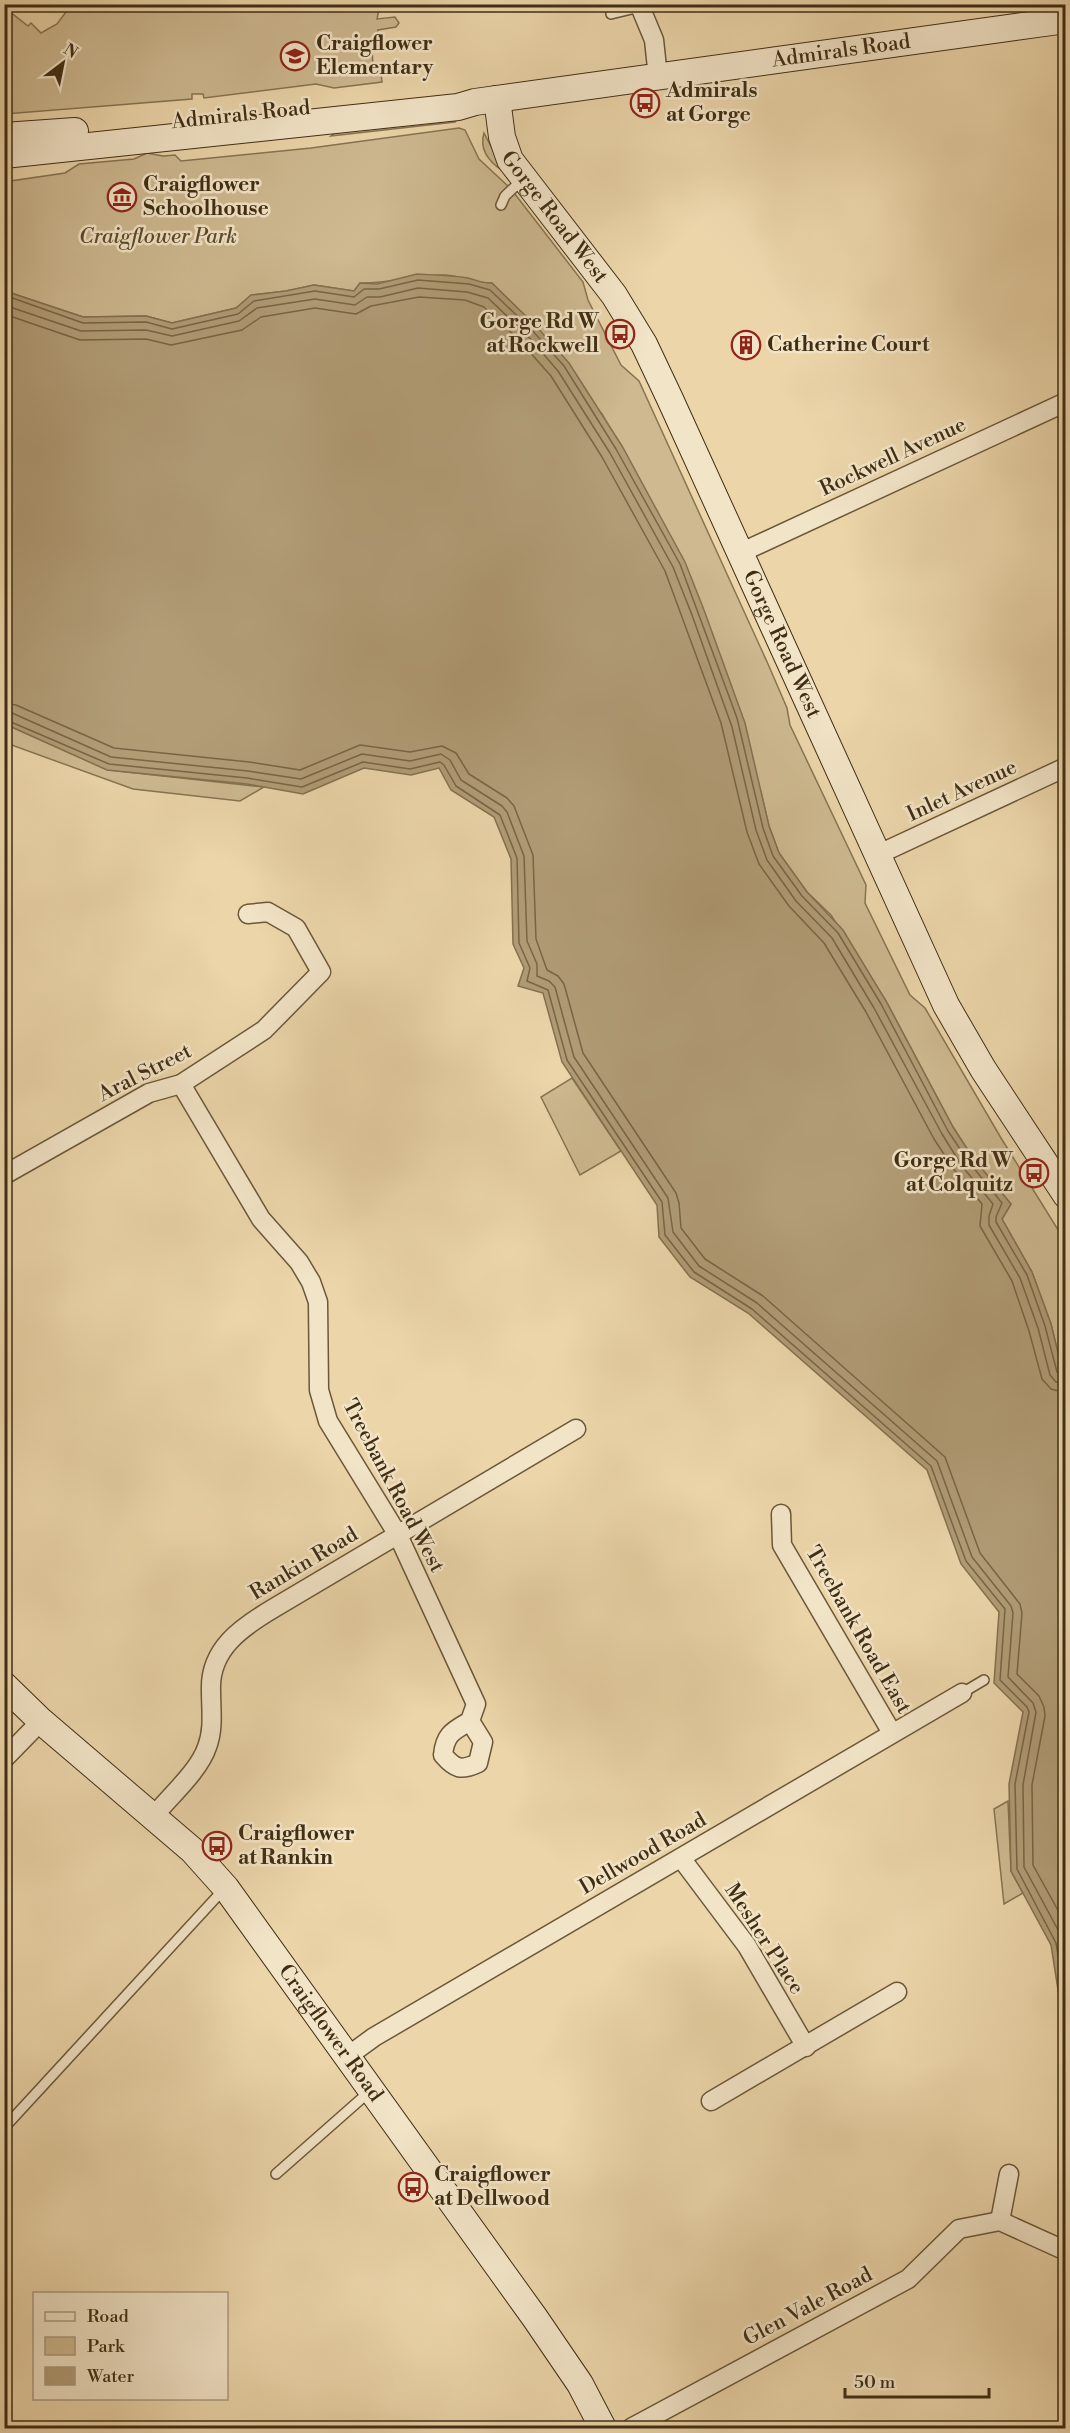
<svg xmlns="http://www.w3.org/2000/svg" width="1070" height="2433" viewBox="0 0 1070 2433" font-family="'Libre Bodoni',serif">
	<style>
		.green { fill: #ceb990; stroke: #877452; stroke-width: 1.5 }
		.water { fill: #b19c76; stroke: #84704f; stroke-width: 1.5 }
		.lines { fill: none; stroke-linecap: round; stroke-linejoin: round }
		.shore { stroke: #786545; stroke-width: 1.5 }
		.service-casing { stroke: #6b5839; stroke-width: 12 }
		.minor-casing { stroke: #6b5839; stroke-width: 21 }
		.secondary-casing { stroke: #402e14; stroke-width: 28 }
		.service { stroke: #f2e4c7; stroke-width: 9 }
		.minor { stroke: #f2e4c7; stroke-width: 18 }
		.secondary { stroke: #f2e4c7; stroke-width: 26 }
		.labels { text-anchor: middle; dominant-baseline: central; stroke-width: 5; stroke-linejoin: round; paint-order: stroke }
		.poi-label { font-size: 21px; font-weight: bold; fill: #402e14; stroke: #f2e4c7; text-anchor: start }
		.street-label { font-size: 21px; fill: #402e14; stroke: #f2e4c7 }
		.park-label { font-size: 21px; font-style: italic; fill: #5c4a2d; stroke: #f2e4c7 }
	</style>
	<rect width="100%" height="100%" fill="#ebd5a9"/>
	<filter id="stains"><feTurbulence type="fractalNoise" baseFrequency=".00333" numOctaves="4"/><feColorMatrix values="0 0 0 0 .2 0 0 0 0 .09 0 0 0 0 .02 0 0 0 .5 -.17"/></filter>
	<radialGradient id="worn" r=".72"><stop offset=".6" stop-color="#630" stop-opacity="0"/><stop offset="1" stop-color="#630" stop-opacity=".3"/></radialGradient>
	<g class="green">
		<path d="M72,4L380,5L377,19L395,17L399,23L396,27L378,30L372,49L373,66H380L382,82L334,88L316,84L204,98L203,94H192V99L5,114V8L28,26L31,23L41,33L57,24Z"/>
		<path d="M459,118L455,122L331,136L336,132Z"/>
		<path d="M459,128L465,130L479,159L511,189L583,282L588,300L621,365L639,381L768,664L787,708L790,725L866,885L865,903L910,995L925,1008L1001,1138L1065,1241V1382L1051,1324L1032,1272L1002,1219L1011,1204L973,1158L953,1127L886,1001L831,915L807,892L779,853L769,826L761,792L646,492L602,414L492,283C477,284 461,276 446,275C417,274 389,284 360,283L354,291L314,285L286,291L252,295L236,308L172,323L146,316L83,317L11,293L5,288L4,182L65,173L79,164L134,159L147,153L163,156L175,155L181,161L311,148Z"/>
		<path d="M484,133L501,166L503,171C489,162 479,150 484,133Z"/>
		<path d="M5,724L108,770L264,787L240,801L133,789L6,743Z"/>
		<path d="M572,1078L621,1151L580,1175L541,1097Z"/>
		<path d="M1008,1801L1011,1871L1023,1893L1004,1904L994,1809Z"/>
	</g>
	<path class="water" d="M417,274C434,275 451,275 468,278C477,280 483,284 492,283L535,325L569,363L622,446L685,562L704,610L745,723L769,826L779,853L807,892L843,930L886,1001L953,1127L973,1158L1011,1204L1002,1219L1032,1272L1051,1324L1065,1382V2017L1061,2009L1051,1945L1011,1871L1009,1784L1023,1712L994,1683L999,1612L961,1564L927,1470L748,1313L690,1277L659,1237L657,1205L562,1062L543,993L518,986L524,968L513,944L511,859L494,817L451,790L439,768L411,775L364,768L303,794L247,784L107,770L5,724V288L11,293L83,317L146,316L172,323L236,308L251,295L286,291L314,285L354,291L360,283L377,284Z"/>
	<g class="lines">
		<g class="shore">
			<path d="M4,295L83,323L146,322L172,329L238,314L254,301L315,291L354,297L364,289H379L418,280L469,284L490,290L531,329L564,366L616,449L680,564L737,718L763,828L773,856L802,896L838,933L881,1004L948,1131L968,1161L1002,1203L996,1217V1222L1027,1275L1045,1326L1057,1372L1066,1377"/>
			<path d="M4,305L81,331L146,330L172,336L239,321L257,308L315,299L355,305L367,297H380L418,288L467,292L488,298L526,334L558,371L610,453L673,567L692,615L732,727L756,830L767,860L796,901L832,938L874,1008L942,1134L962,1166L993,1204L989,1216V1225L1020,1278L1038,1328L1050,1375L1056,1382L1066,1384"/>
			<path d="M4,314L80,340L146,339L171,345L242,330L261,317L315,308L356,314L371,306L419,297L465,300L484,307L519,340L551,376L602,457L665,571L721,723L747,832L759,864L789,906L824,943L866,1012L934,1139L955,1171L982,1204L980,1226L1012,1281L1029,1331L1042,1379L1051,1389L1066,1393"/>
			<path d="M4,703L16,705L114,748L249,762L300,770L360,745L410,752L442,746L456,753L469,774L507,798L514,806L533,855L536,939L547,970L558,976L564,984L583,1053L676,1193L679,1203L681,1228L705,1259L763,1296L945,1457L980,1553L1020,1604L1022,1613L1017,1674L1039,1696L1044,1707L1045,1716L1032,1785L1033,1865L1066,1925"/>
			<path d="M4,712L12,713L111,757L248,771L301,779L362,754L410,761L441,754L450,760L461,780L502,806L507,812L524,856L527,941L537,964V976L549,981L555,987L574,1057L668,1198L673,1232L699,1266L757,1303L937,1461L972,1557L1011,1606L1013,1613L1008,1677L1033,1703L1036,1712L1023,1785L1024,1867L1063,1939L1066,1953"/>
			<path d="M4,719L109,764L247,778L302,787L363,762L410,769L440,762L444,765L456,786L500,815L517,858L519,943L530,968L527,981L548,990L567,1060L662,1202L665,1235L694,1272L752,1309L931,1466L966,1561L1005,1609L1000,1680L1027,1707L1029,1712L1015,1784L1017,1869L1056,1943L1066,2002"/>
		</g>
		<g class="service-casing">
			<g id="service">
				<path d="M611,14L640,7"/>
				<path d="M501,205L505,196L523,179"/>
				<path d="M962,1693L984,1680"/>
				<path d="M4,2128L224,1889"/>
				<path d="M276,2174L369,2092"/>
			</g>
		</g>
		<g class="minor-casing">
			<g id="minor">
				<path d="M639,4L654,40L658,77"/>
				<path d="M740,553L1066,402"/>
				<path d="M877,855L1066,767"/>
				<path d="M181,1084L261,1219L299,1262L311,1282L318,1302L319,1390L328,1421L398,1535L476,1704L470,1721C453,1731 445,1734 443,1755C455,1769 461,1771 478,1763L483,1742L470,1721"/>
				<path d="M4,1175L149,1093L181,1084L264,1030L321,972L296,928L268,912L248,914"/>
				<path d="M781,1514L782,1545L892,1733"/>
				<path d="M4,1759L41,1721"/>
				<path d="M154,1816C170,1796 199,1771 207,1747C214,1729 211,1710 211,1691C209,1649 242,1627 274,1608L576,1429"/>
				<path d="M681,1858L747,1946L806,2047"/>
				<path d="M348,2056L374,2037L962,1693"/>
				<path d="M711,2101L897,1992"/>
				<path d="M1000,2221L1009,2174"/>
				<path d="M631,2428L908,2279L959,2229L1000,2221L1066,2251"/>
			</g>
		</g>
		<g class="secondary-casing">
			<g id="secondary">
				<path id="s1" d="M497,99L502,137L510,160L614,295L644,344L670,399L946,1005L983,1069L1066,1195"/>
				<path d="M4,136L75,131"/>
				<path id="s2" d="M4,155L458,107L475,102L1066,20"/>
				<path id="s3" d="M4,1685L41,1721L192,1850L226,1888L535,2318L580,2384L603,2428"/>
			</g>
		</g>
		<use href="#service" class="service"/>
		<use href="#minor" class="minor"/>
		<use href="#secondary" class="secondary"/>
	</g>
	<defs>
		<g id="school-ring" transform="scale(1.5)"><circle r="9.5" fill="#f2e4c7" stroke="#8f2418" stroke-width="1.5"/><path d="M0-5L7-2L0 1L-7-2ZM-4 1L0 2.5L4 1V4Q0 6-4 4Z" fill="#8f2418"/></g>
		<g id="bus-ring" transform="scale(1.5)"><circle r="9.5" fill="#f2e4c7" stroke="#8f2418" stroke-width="1.5"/><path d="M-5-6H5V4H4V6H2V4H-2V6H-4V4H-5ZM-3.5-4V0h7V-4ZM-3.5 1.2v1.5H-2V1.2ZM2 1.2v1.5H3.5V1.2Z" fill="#8f2418"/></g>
		<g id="museum-ring" transform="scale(1.5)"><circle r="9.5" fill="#f2e4c7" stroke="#8f2418" stroke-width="1.5"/><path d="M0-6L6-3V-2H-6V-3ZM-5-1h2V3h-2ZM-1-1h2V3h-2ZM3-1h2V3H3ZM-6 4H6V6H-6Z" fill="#8f2418"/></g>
		<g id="building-ring" transform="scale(1.5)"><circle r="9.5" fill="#f2e4c7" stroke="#8f2418" stroke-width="1.5"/><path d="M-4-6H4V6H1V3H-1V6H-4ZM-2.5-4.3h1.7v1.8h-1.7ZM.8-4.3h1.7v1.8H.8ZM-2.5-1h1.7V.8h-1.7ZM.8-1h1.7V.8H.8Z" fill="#8f2418"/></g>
	</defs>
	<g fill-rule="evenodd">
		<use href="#school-ring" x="295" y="56"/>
		<use href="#bus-ring" x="645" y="103"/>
		<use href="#museum-ring" x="122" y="197"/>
		<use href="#bus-ring" x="620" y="334"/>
		<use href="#building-ring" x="746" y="345"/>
		<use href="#bus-ring" x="1034" y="1173"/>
		<use href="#bus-ring" x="217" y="1846"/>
		<use href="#bus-ring" x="413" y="2187"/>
	</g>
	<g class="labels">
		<g class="poi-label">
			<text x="316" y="44">Craigflower<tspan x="316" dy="24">Elementary</tspan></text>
			<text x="666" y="91">Admirals<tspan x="666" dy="24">at Gorge</tspan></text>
			<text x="143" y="185">Craigflower<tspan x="143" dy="24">Schoolhouse</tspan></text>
			<text x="599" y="322" text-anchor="end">Gorge Rd W<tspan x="599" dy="24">at Rockwell</tspan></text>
			<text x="767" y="345">Catherine Court</text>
			<text x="1013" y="1161" text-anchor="end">Gorge Rd W<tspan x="1013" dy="24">at Colquitz</tspan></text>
			<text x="238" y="1834">Craigflower<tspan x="238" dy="24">at Rankin</tspan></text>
			<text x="434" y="2175">Craigflower<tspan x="434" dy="24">at Dellwood</tspan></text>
		</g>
		<g class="street-label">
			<text stroke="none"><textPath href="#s2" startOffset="844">Admirals Road</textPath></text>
			<text transform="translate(241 115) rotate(-6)">Admirals Road</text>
			<text stroke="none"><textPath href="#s1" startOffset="135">Gorge Road West</textPath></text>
			<text transform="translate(893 457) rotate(-25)">Rockwell Avenue</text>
			<text stroke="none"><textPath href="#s1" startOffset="621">Gorge Road West</textPath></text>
			<text transform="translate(962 791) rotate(-25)">Inlet Avenue</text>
			<text transform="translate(145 1073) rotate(-27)">Aral Street</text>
			<text transform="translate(393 1486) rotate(62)">Treebank Road West</text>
			<text transform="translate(304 1564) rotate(-31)">Rankin Road</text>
			<text transform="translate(858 1630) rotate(60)">Treebank Road East</text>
			<text transform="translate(643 1854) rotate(-30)">Dellwood Road</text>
			<text transform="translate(764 1939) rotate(57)">Mesher Place</text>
			<text stroke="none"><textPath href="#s3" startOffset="480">Craigflower Road</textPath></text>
			<text transform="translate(808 2307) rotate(-28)">Glen Vale Road</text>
		</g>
		<g class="park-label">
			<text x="158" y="237">Craigflower Park</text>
		</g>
	</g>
	<rect width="1070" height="2433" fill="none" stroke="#ebd5a9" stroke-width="24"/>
	<rect x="6" y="6" width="1058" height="2421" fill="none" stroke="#402e14" stroke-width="3"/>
	<rect x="12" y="12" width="1046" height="2409" fill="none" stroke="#402e14" stroke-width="1.5"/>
	<rect x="33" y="2292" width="195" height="108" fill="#f2e4c7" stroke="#ab9b7f" stroke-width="1.5"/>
	<rect x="45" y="2312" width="30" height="9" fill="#f2e4c7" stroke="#ab9b7f" stroke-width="1.5"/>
	<text x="87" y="2322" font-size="18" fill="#402e14">Road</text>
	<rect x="45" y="2337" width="30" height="18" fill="#ceb990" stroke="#ab9b7f" stroke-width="1.5"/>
	<text x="87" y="2352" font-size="18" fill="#402e14">Park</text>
	<rect x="45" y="2367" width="30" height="18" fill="#b19c76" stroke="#ab9b7f" stroke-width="1.5"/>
	<text x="87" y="2382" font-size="18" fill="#402e14">Water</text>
	<g transform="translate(63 63) rotate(32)" stroke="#f2e4c7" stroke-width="4.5" paint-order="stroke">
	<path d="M0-4.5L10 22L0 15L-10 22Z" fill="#402e14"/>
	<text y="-9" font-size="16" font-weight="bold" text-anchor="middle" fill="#402e14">N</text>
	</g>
	<path d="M845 2388v9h144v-9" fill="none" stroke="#402e14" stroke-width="3"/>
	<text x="854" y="2388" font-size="18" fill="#402e14" stroke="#f2e4c7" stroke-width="4.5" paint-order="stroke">50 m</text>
	<rect width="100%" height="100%" filter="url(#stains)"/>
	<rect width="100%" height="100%" fill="url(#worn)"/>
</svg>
